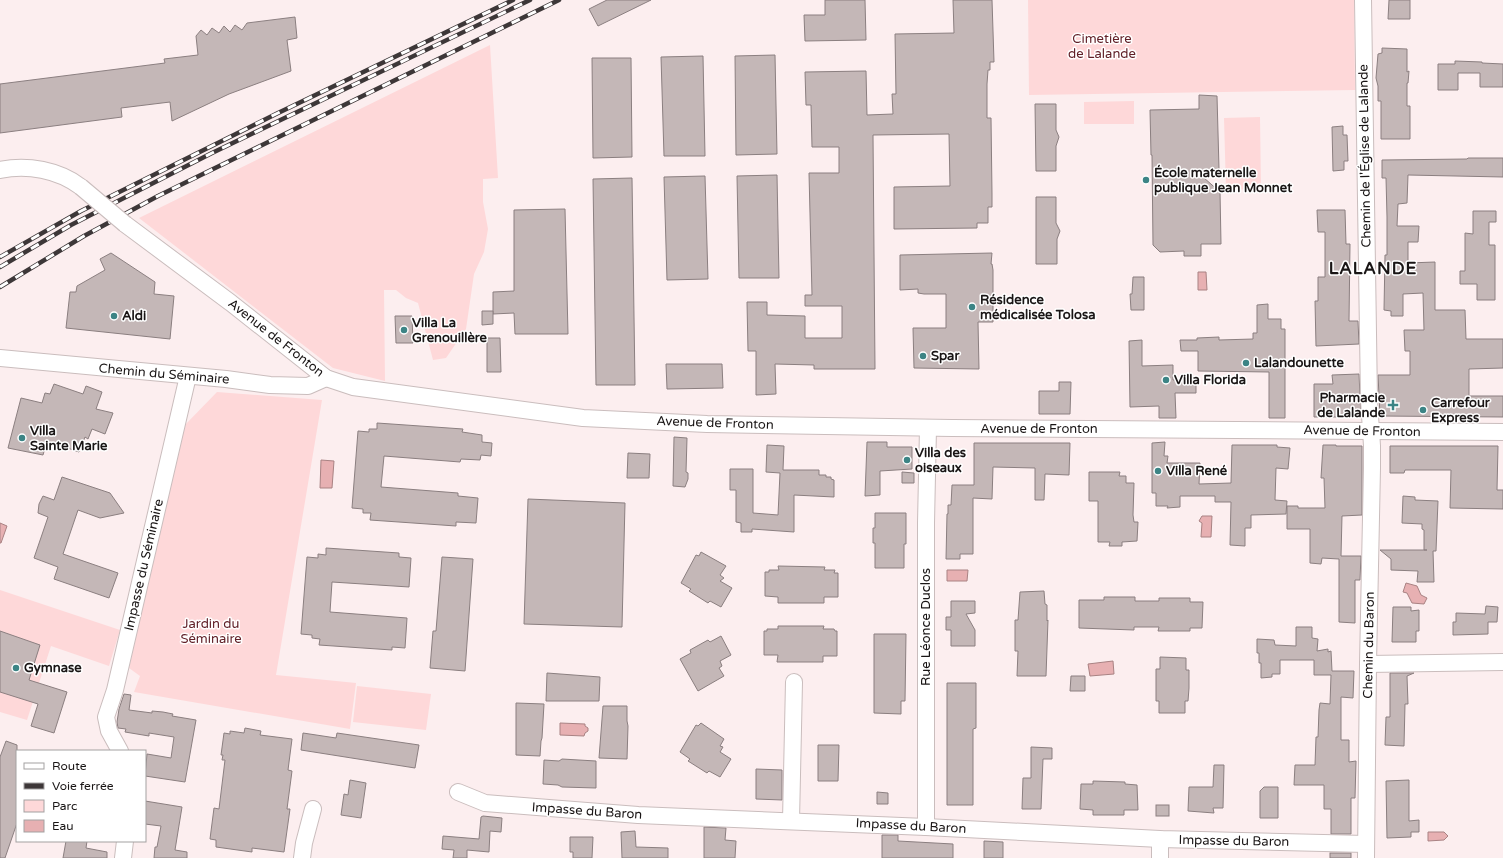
<svg xmlns="http://www.w3.org/2000/svg" width="1503" height="858" viewBox="0 0 1503 858" font-family="'Varela Round',sans-serif">
	<style>
		.green { fill: #fed8d9 }
		.water { fill: #e7b0b2; stroke: #a98283 }
		.building { fill: #c4b7b7; stroke: #8b7f80 }
		.lines { fill: none; stroke-linecap: round; stroke-linejoin: round }
		.minor-casing { stroke: #cabdbd; stroke-width: 18 }
		.minor { stroke: #fff; stroke-width: 16 }
		.rail-casing { stroke: #3d3738; stroke-width: 4.5 }
		.rail { stroke: #fff; stroke-width: 3; stroke-dasharray: 9; stroke-linecap: butt }
		.minor-bridge-casing { stroke: #cabdbd; stroke-width: 18; stroke-linecap: butt }
		.minor-bridge { stroke: #fff; stroke-width: 16 }
		.poi-dot { fill: #3c8485; stroke: #fff; stroke-width: 1.5 }
		.labels { text-anchor: middle; dominant-baseline: central; stroke-width: 3; stroke-linejoin: round; paint-order: stroke }
		.park-label { font-size: 13px; fill: #612028; stroke: #fff }
		.street-label { font-size: 13px; fill: #191515; stroke: #fff }
		.poi-label { font-size: 13px; font-weight: bold; fill: #191515; stroke: #fff; text-anchor: start }
		.district-label { font-size: 17px; font-weight: bold; letter-spacing: 1px; fill: #191515; stroke: #fff }
	</style>
	<rect width="100%" height="100%" fill="#fceeef"/>
	<g class="green">
		<path d="M1028,0H1354L1355,90L1029,95Z"/>
		<path d="M490,45L498,178L483,179V202L488,229L484,252L474,274L466,329L446,358L433,360L418,303L406,298L396,290H384L385,381L333,368L139,218Z"/>
		<path d="M1134,101V124H1084V102Z"/>
		<path d="M1260,117L1261,189L1226,190L1224,118Z"/>
		<path d="M217,392L322,400L276,675L356,683L350,729L134,692L140,676L129,668L183,427Z"/>
		<path d="M0,590L120,630L109,666L51,646L27,720L0,712Z"/>
		<path d="M357,686L431,694L426,730L353,722Z"/>
	</g>
	<g class="water">
		<path d="M1198,272H1206L1207,290H1198Z"/>
		<path d="M321,460L334,461L332,488H320Z"/>
		<path d="M1202,516H1212L1211,537H1201L1202,523L1199,521Z"/>
		<path d="M0,523L7,526L1,543H0Z"/>
		<path d="M947,570H968L967,581H947Z"/>
		<path d="M1406,583L1417,586L1421,595L1427,598L1424,604L1412,603L1407,593L1403,592Z"/>
		<path d="M1113,661L1114,674L1090,676L1088,664Z"/>
		<path d="M560,723L585,724V726L588,728V731L585,733L584,736L560,735Z"/>
		<path d="M1428,832H1444L1448,836L1444,840L1428,841Z"/>
	</g>
	<g class="building">
		<path d="M607,0H651L598,26L589,9Z"/>
		<path d="M825,0H865L866,40L805,41L804,15H825Z"/>
		<path d="M953,0H992L994,62H990V70H988L987,84V118H991L992,194V207H988V223H977V228L894,229V187L950,186L949,134L873,135L875,369H814V365L775,364L776,394L756,395V351H748L747,302H767V315L805,316V338H842V306H805V295H812L809,173H839V147H812L811,105H806L805,72L866,71L867,115L893,114L892,94H896L895,34L954,33Z"/>
		<path d="M1389,0H1410V19H1388Z"/>
		<path d="M295,17L297,38L287,40L291,71L229,94L172,121L170,102L121,108L122,117L0,133V84L165,63L164,59L198,55L196,36L201,30L207,35L212,28L219,33L224,26L230,32L235,25L242,30L247,23Z"/>
		<path d="M1382,48L1407,49V72L1409,71L1408,83H1407V106H1410V139H1381V101H1378V86L1376,78L1378,54L1382,53Z"/>
		<path d="M775,55L777,154L736,155L735,56Z"/>
		<path d="M703,56L705,156H664L661,57Z"/>
		<path d="M592,58H631L632,157L593,158Z"/>
		<path d="M1455,61L1482,62V63L1503,64V87H1480V73H1458V90H1438V64H1455Z"/>
		<path d="M1199,95L1217,96L1219,169L1195,170L1220,192L1221,244H1201V256H1184V251L1160,252L1153,245L1152,155H1151L1150,110L1199,109Z"/>
		<path d="M1035,104H1056V130L1059,137L1056,146V171H1036Z"/>
		<path d="M1343,126V135H1347L1348,161H1344V170L1333,171L1332,127Z"/>
		<path d="M1468,158H1503V177L1408,175L1407,203L1398,204L1397,226H1419L1418,242H1408V263L1435,262V310H1465L1466,339H1503V368L1469,369V396H1503V417L1380,416L1378,375H1410V351H1405L1404,330H1424L1423,293L1403,294V316H1391V311L1384,310L1385,255H1387V217L1386,178H1382V160L1467,159Z"/>
		<path d="M777,175L779,278H739L737,176Z"/>
		<path d="M705,176L708,279L667,280L664,177Z"/>
		<path d="M632,178L635,385H596L593,179Z"/>
		<path d="M1036,197H1056V223L1060,231L1057,239V264H1036Z"/>
		<path d="M565,209L568,334H515L514,313L493,314V292L514,291V210Z"/>
		<path d="M1317,210H1345L1346,244H1350L1349,321H1358L1359,344L1316,346L1315,301H1318V277H1325V232H1318Z"/>
		<path d="M1473,211H1496V222H1489V245H1495V300H1477V284H1460V271H1465V233L1473,234Z"/>
		<path d="M111,253L155,282L154,294L174,296L170,339L66,328L70,292H76L77,286L105,270L100,259Z"/>
		<path d="M992,253L991,264H992L993,270V322H978L979,369L914,368L913,328H946V294H924L918,293V289L900,290V255Z"/>
		<path d="M1133,277H1144V310H1131L1130,294H1132Z"/>
		<path d="M1268,304V319H1281V329H1285V418H1269V372L1198,371V351H1181L1180,340H1197V338L1219,337V340L1253,339V333H1257V305Z"/>
		<path d="M482,311H493V324L482,325Z"/>
		<path d="M395,316H412L413,343H396Z"/>
		<path d="M487,338H500L501,372H487Z"/>
		<path d="M1142,340V366L1173,365V380L1196,379V393H1175L1176,418H1159V406L1130,407L1129,341Z"/>
		<path d="M666,364H722L723,388L667,389Z"/>
		<path d="M1359,374L1361,417H1314V384H1333L1332,375Z"/>
		<path d="M1059,382H1071L1070,414H1039V391H1059Z"/>
		<path d="M54,384L83,394L86,386L102,392L96,409L113,413L105,434L92,429L88,439L85,437L79,452L47,441L43,455L8,448L21,398L42,403L45,393L50,394Z"/>
		<path d="M377,423L463,429L462,432L482,435V442L492,443L491,456L481,455L480,460L461,459L460,462L384,456L381,487L458,493V496L478,498L476,523L456,522V526L370,520L371,513H363V509L352,508L358,431L369,432V429H377Z"/>
		<path d="M674,437L687,438L686,472L688,473V479L685,487L673,486Z"/>
		<path d="M867,442H887V447H912V469L880,471V495L865,496Z"/>
		<path d="M1165,442L1164,456H1168L1167,463H1200L1199,484L1231,483L1232,445H1277V447L1290,448L1288,469L1276,468L1275,500L1287,501L1286,514L1251,515V528H1245V546L1230,545L1231,502H1215V496H1180V507L1167,508L1168,506H1156V493H1152V443Z"/>
		<path d="M974,443H1070L1069,475L1045,474L1044,500H1035V468L993,467L992,499L973,498V554H960V559H946L947,514H948V505H951L952,485H974Z"/>
		<path d="M767,445L784,446L783,470H819V475H826V477H831V479L834,480V497L794,495V532L752,529V532H741V523L736,522V490H730V469H753V513L778,515L780,473L766,472Z"/>
		<path d="M1323,445H1336V446H1362V515L1342,516L1341,556H1361L1360,580H1355V623L1339,622V559L1322,558L1321,564L1310,563V529H1287V506H1298V508H1325L1324,478H1321Z"/>
		<path d="M1390,446H1498L1497,490H1503V509L1450,508L1451,470H1405L1404,473H1390Z"/>
		<path d="M628,453L650,454L649,478H627Z"/>
		<path d="M902,472L914,473V483H902Z"/>
		<path d="M1089,472H1120L1119,476H1126V483H1134L1133,515L1134,522H1138L1137,541L1122,542V546H1109L1110,542H1098V501H1089Z"/>
		<path d="M62,477L110,493L124,513L100,518L78,510L63,554L118,573L109,598L54,579L58,567L34,558L48,517L38,513L39,504L43,496L54,500Z"/>
		<path d="M1403,496L1415,497V500L1438,501L1436,551H1433L1434,582H1417L1418,571L1391,570V559L1380,550H1427H1424V530L1422,529V524L1402,523Z"/>
		<path d="M528,499L625,503L622,627L524,624Z"/>
		<path d="M875,513H906V544H904V568H875V543H873V528H875Z"/>
		<path d="M326,548L399,553V557L411,558L409,587L332,582L330,612L407,618L405,648L392,647V650L319,645L320,639L312,638V635L301,634L307,557L318,558V554L326,555Z"/>
		<path d="M701,552L726,566L720,575L724,578L720,581L732,588L721,607L710,601L708,603L689,591L691,589L681,583L696,555L699,556Z"/>
		<path d="M442,557L473,559L465,671L430,668L433,631H436Z"/>
		<path d="M778,566L825,567L824,570H835L834,573H838V597H824V603H778V597L765,596V572H769V570H779Z"/>
		<path d="M1044,591L1045,604L1047,605V621L1048,620L1046,676H1017L1018,651H1015V620H1018L1020,592Z"/>
		<path d="M1104,597H1135V601H1159V598H1190V602H1203L1202,628H1190V631H1158L1159,627H1134V630L1079,628V600H1104Z"/>
		<path d="M951,601H975V613L966,614L975,630V646H951V630H946V617H951Z"/>
		<path d="M1486,606L1498,607L1497,622H1488V634L1453,635V622H1456V613L1485,614Z"/>
		<path d="M1393,607H1411V611L1419,610V631H1416V642H1392Z"/>
		<path d="M778,626H824L823,629H834L835,631H837V656H823V662H777L778,655H764V631H767V629H778Z"/>
		<path d="M1296,627H1312V638L1318,639L1317,651L1328,649V652L1331,651L1332,671H1354L1353,698L1341,697V740H1349V762L1356,761L1355,798H1351V834H1331V809H1324V785H1294L1295,765H1315L1316,737H1318L1319,710L1320,703L1330,704L1331,675H1314V660H1280V674H1272V677L1261,678V663H1259V653H1257V639L1274,640L1275,645L1296,646Z"/>
		<path d="M0,631L40,645L29,680L67,692L54,733L31,726L38,704L0,692Z"/>
		<path d="M874,634H906L905,701H901V714L874,713Z"/>
		<path d="M721,636L731,655L720,661L722,666L719,668L724,676L698,691L680,659L691,653L690,650L708,640L710,642Z"/>
		<path d="M1160,657L1186,658V670H1189V688L1188,701H1185V713H1159V701H1156V669H1160Z"/>
		<path d="M547,673L600,677L599,701H546Z"/>
		<path d="M1390,673H1414L1407,676L1408,704H1405L1404,746L1385,745L1386,717H1390Z"/>
		<path d="M1071,676H1085V691H1070Z"/>
		<path d="M947,683H976V728L973,729V805H947Z"/>
		<path d="M124,694L131,695L129,710L152,713V711L163,712L173,714L172,716L196,720L185,782L145,776L147,754L171,758L174,737L149,733V736L125,732L126,729L118,728L117,722L119,709Z"/>
		<path d="M516,703L544,704L542,738L541,741L540,756L516,755Z"/>
		<path d="M603,706H627V721L628,726L627,759L599,758Z"/>
		<path d="M701,723L724,739L720,746L723,747L720,752L731,759L720,777L709,771L707,773L688,761L690,759L680,752L696,725L698,726Z"/>
		<path d="M245,728L261,731L260,735L292,739L288,770L292,771L287,809H290L284,852L252,848V852L216,847V840L210,839L214,808L219,809L225,760H222L223,755H221L224,733L230,734V731L244,733Z"/>
		<path d="M303,733L336,738L337,733L419,745L415,768L301,750Z"/>
		<path d="M6,741L17,745V823L5,858H0V757Z"/>
		<path d="M818,745H839L838,781H818Z"/>
		<path d="M1031,747L1052,748V759H1043L1041,809H1022L1023,778H1031Z"/>
		<path d="M562,759L596,761V788L562,787L558,785L543,784L544,760L559,761Z"/>
		<path d="M1214,765H1224L1223,808H1213L1214,813L1188,811L1189,787H1213Z"/>
		<path d="M756,769L782,770V800L756,799Z"/>
		<path d="M350,780L366,783L361,818L341,815L344,794L348,795Z"/>
		<path d="M1409,780V821L1419,820V832H1411V837L1387,838L1386,781Z"/>
		<path d="M1093,781L1125,782V784L1137,785L1138,810H1124V815H1093V810L1080,809L1081,784H1093Z"/>
		<path d="M1264,787H1278V818H1260V791Z"/>
		<path d="M877,792L888,793V804H877Z"/>
		<path d="M145,801L182,807L175,850L187,852V858H154L155,847H157L161,826L145,824Z"/>
		<rect x="1156" y="805" width="13" height="11"/>
		<path d="M483,816L502,818L501,832L490,831L489,852L467,850V858H453L454,850L442,849L443,836L479,839L481,817Z"/>
		<path d="M704,827L726,828L725,840L736,841L735,858H704Z"/>
		<path d="M635,831L636,847L668,848V858H622L621,832Z"/>
		<path d="M882,835H898V841L953,844V858H882Z"/>
		<path d="M570,837H593L592,858H573V852H570Z"/>
		<path d="M66,841H87L86,848L107,852V858H63Z"/>
		<path d="M984,841L1003,842V858H984Z"/>
		<rect x="1330" y="853" width="21" height="5"/>
	</g>
	<g class="lines">
		<g class="minor-casing">
			<g id="minor">
				<path d="M1363,0L1369,400L1372,446V468L1368,664L1366,858"/>
				<path d="M0,170C27,164 59,170 81,187"/>
				<path d="M125,224L231,303L326,378L353,387L583,418L707,424L952,428L1503,432"/>
				<path d="M0,358L226,379L270,385L308,386L326,378"/>
				<path d="M1368,664L1503,662"/>
				<path d="M120,751L109,731L106,717L115,690L188,376"/>
				<path d="M458,792L485,803L638,815L926,827L1160,839L1366,844"/>
				<path d="M791,821L794,682"/>
				<path d="M926,827V523L928,428"/>
				<path d="M123,858L125,841"/>
				<path d="M302,858L304,843L313,809"/>
				<path d="M1160,858V839"/>
			</g>
		</g>
		<use href="#minor" class="minor"/>
		<g class="rail-casing">
			<g id="rail">
				<path d="M0,257L81,211L278,113L513,0"/>
				<path d="M0,267L71,225L212,153L530,0"/>
				<path d="M0,287L84,236L158,196L559,0"/>
			</g>
		</g>
		<use href="#rail" class="rail"/>
		<g class="minor-bridge-casing">
			<path id="minor-bridge" d="M81,187L125,224"/>
		</g>
		<use href="#minor-bridge" class="minor-bridge"/>
	</g>
	<g class="poi-dot">
		<circle cx="1146" cy="180" r="4"/>
		<circle cx="972" cy="307" r="4"/>
		<circle cx="114" cy="316" r="4"/>
		<circle cx="404" cy="330" r="4"/>
		<circle cx="923" cy="356" r="4"/>
		<circle cx="1246" cy="363" r="4"/>
		<circle cx="1166" cy="380" r="4"/>
		<path d="M1391 399h4v4h4v4h-4v4h-4v-4h-4v-4h4z"/>
		<circle cx="1423" cy="410" r="4"/>
		<circle cx="22" cy="438" r="4"/>
		<circle cx="907" cy="460" r="4"/>
		<circle cx="1158" cy="471" r="4"/>
		<circle cx="16" cy="668" r="4"/>
	</g>
	<g class="labels">
		<g class="park-label">
			<text x="1102" y="39">Cimetière<tspan x="1102" dy="15">de Lalande</tspan></text>
			<text x="211" y="624">Jardin du<tspan x="211" dy="15">Séminaire</tspan></text>
		</g>
		<g class="street-label">
			<text transform="translate(1365 156) rotate(-91)">Chemin de l'Église de Lalande</text>
			<text transform="translate(276 338) rotate(38)">Avenue de Fronton</text>
			<text transform="translate(164 374) rotate(5)">Chemin du Séminaire</text>
			<text transform="translate(715 423) rotate(2)">Avenue de Fronton</text>
			<text x="1039" y="429">Avenue de Fronton</text>
			<text transform="translate(1362 431) rotate(1)">Avenue de Fronton</text>
			<text transform="translate(144 565) rotate(-77)">Impasse du Séminaire</text>
			<text transform="translate(926 627) rotate(-90)">Rue Léonce Duclos</text>
			<text transform="translate(1369 645) rotate(-89)">Chemin du Baron</text>
			<text transform="translate(587 811) rotate(4)">Impasse du Baron</text>
			<text transform="translate(911 826) rotate(3)">Impasse du Baron</text>
			<text transform="translate(1234 841) rotate(1)">Impasse du Baron</text>
		</g>
		<g class="poi-label">
			<text x="1154" y="173">École maternelle<tspan x="1154" dy="15">publique Jean Monnet</tspan></text>
			<text x="980" y="300">Résidence<tspan x="980" dy="15">médicalisée Tolosa</tspan></text>
			<text x="122" y="316">Aldi</text>
			<text x="412" y="323">Villa La<tspan x="412" dy="15">Grenouillère</tspan></text>
			<text x="931" y="356">Spar</text>
			<text x="1254" y="363">Lalandounette</text>
			<text x="1174" y="380">Villa Florida</text>
			<text x="1385" y="398" text-anchor="end">Pharmacie<tspan x="1385" dy="15">de Lalande</tspan></text>
			<text x="1431" y="403">Carrefour<tspan x="1431" dy="15">Express</tspan></text>
			<text x="30" y="431">Villa<tspan x="30" dy="15">Sainte Marie</tspan></text>
			<text x="915" y="453">Villa des<tspan x="915" dy="15">oiseaux</tspan></text>
			<text x="1166" y="471">Villa René</text>
			<text x="24" y="668">Gymnase</text>
		</g>
		<g class="district-label">
			<text x="1373" y="268">LALANDE</text>
		</g>
	</g>
	<rect x="16" y="750" width="130" height="92" fill="#ffffff" stroke="#a3a1a1"/>
	<rect x="24" y="763" width="20" height="6" fill="#ffffff" stroke="#a3a1a1"/>
	<text x="52" y="770" font-size="12" fill="#191515">Route</text>
	<rect x="24" y="783" width="20" height="6" fill="#3d3738" stroke="#a3a1a1"/>
	<text x="52" y="790" font-size="12" fill="#191515">Voie ferrée</text>
	<rect x="24" y="800" width="20" height="12" fill="#fed8d9" stroke="#a3a1a1"/>
	<text x="52" y="810" font-size="12" fill="#191515">Parc</text>
	<rect x="24" y="820" width="20" height="12" fill="#e7b0b2" stroke="#a3a1a1"/>
	<text x="52" y="830" font-size="12" fill="#191515">Eau</text>
</svg>
